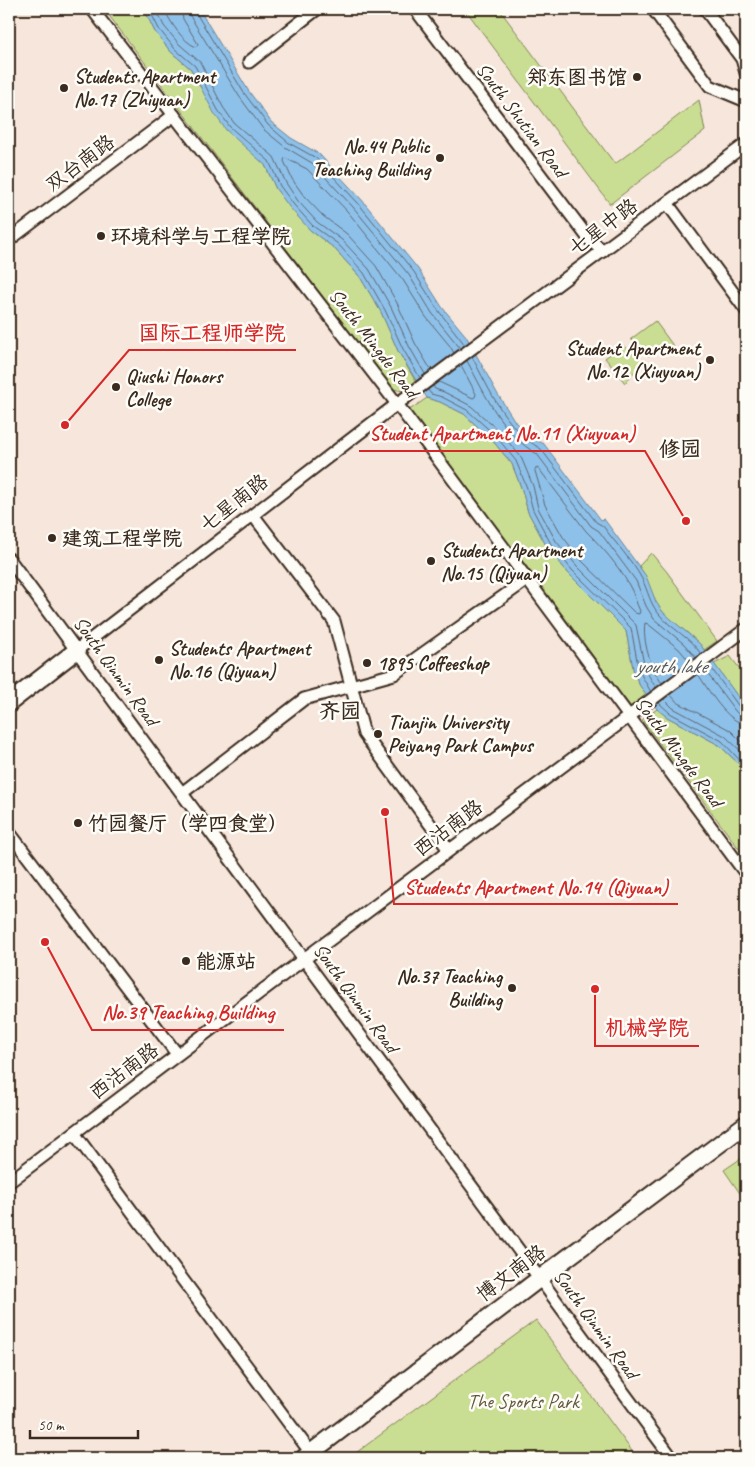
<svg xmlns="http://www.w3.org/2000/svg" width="755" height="1467" viewBox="0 0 755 1467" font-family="Caveat,'LXGW WenKai TC',sans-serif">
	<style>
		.built { fill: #f6e6db }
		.green { fill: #cade93; stroke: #828458 }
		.water { fill: #8ec1ea; stroke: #6d8598 }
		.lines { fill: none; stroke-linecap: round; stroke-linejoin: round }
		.shore { stroke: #5c6670; stroke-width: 1 }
		.street-casing { stroke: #3b2a1e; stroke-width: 15 }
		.secondary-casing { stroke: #3b2a1e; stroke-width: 20 }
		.street { stroke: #fdfcf7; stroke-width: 11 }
		.secondary { stroke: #fdfcf7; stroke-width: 16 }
		.poi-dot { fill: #3b2a1e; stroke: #fdfcf7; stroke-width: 2 }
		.labels { text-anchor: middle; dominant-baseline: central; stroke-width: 5; stroke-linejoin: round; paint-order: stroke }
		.poi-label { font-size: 20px; font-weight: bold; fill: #3b2a1e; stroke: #fdfcf7; text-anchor: start }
		.street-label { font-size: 20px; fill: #3b2a1e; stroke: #fdfcf7 }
		.park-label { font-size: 20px; fill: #5f573b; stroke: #fdfcf7 }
		.neighbourhood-label { font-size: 21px; font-weight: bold; fill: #3b2a1e; stroke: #fdfcf7 }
		.water-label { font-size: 21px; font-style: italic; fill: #54575b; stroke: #fdfcf7 }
		.leader { fill: none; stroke: #d62828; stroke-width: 2 }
		.callout-dot { fill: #d62828; stroke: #fdfcf7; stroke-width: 2 }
		.callout-label { font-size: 21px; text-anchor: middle; font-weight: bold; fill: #d62828; stroke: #fdfcf7; stroke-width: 5; stroke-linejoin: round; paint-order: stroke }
	</style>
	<rect width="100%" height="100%" fill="#fdfcf7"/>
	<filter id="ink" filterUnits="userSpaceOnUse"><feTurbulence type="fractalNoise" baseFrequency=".02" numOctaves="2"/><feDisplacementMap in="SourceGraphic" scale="10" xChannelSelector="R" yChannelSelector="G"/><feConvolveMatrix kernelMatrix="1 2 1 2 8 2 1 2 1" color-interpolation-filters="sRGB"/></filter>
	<g filter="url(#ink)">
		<rect class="built" x="9" y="9" width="737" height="1449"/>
		<g class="green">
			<path d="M104,9H144L155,32L171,52L191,69L198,84L265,165L276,189L310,230L334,248L360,277L381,312L398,351L416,382L403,391L393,389Z"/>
			<path d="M465,9H499L615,164L699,100L705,131L610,204Z"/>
			<path d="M655,321L674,347L665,354L659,345L649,356L631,339Z"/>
			<path d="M622,345L643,362L625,383L605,358Z"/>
			<path d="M427,398L440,402L464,414L492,440L512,464L522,490L528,512L547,547L569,574L626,631L634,673L640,686L648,696L631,709L408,411Z"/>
			<path d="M651,553L667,572L717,641L704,650C693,634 676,626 663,612C651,600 649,580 639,566Z"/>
			<path d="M730,656L746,677V708L714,664Z"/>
			<path d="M657,709L667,717L719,745L739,764L746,776V858L642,720Z"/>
			<path d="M746,1155V1202L724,1170Z"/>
			<path d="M536,1320L637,1458H349Z"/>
		</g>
		<path class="water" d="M144,9H199L248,90L271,122L291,138L319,154L362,200L418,269L442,307L466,336L497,393L516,423L534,439L544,444L601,520L604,519L646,576L656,602L663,612L700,644L746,708V776L739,764L719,745L667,717L657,709L640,686L634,673L626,631L569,574L547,547L528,512L522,490L512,464L492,440L464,414L440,402L427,398L398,351L381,312L360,277L334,248L310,230L290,208L276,189L265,165L226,130L214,113L191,69L171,52L155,32Z"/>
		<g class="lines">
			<g class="shore">
				<path d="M149,9L159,29L175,49L195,66L218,110L230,127L269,161L280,186L294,205L313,226L338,244L364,273L385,310L403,349L420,378"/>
				<path d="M156,9L164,26L179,44L200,62L223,107L234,123L274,157L286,183L298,201L317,222L342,240L369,269L391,307L409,346L425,374"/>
				<path d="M164,9C171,23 182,41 196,47L198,44L183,19L181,9"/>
				<path d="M189,9L190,16L239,96L263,129L285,147L312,163L353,207L409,275L432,313L460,348"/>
				<path d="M195,9L196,13L244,93L268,125L289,143L316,158L358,203L414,272L438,310L465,345"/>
				<path d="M472,357C491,392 505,428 541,449L596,522L603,526C615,543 632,560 642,579C648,591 650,604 659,614C671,629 690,637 701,654"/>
				<path d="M467,361C486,395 501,433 537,454L591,526L599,531L636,581L646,606L654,619L684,644L696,658"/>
				<path d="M431,370L415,343L397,303L376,266L347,234L323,216L304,196L292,179L284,161L285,158L307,169L348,212L403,280L426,317L450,346L454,353"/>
				<path d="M439,382L473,398L475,397L476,394L461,365"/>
				<path d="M433,386L435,389L444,392L471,406L500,432L521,457L533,486L538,508L556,541L577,566L636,625L645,669L656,688"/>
				<path d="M428,390L431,394L442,397L467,410L496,436L516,461L527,488L533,510L551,544L572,570L631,628L639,671L651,692"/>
				<path d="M536,468L539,469L586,531C602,547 618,565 629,585C634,593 636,603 640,611L639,614L635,613L582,561L563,537L545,505L535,471Z"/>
				<path d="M709,665L740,708L746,710"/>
				<path d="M704,669L736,712L741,716H746"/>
				<path d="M698,674C708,689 727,723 746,724"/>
				<path d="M662,683C651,670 642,640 645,623L648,624L679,649L690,662"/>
				<path d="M670,694L677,702L730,730L746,746"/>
				<path d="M664,699L673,708L725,736L746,756"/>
				<path d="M659,703L670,713L722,741L746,767"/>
			</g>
			<g class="street-casing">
				<g id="street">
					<path d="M92,9L397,404L746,874"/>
					<path d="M415,9L589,239L603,251"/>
					<path d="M653,9L710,86L746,101"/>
					<path d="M705,9L742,59L746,73"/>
					<path d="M249,62L317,9"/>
					<path d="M667,203L746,310"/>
					<path d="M9,240L174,115"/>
					<path d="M253,515L334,621L364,734L449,850"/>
					<path d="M9,559L672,1458"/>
					<path d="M77,650L397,404L746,144"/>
					<path d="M182,793L304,699L394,674L528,579"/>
					<path d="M9,832L177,1054"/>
					<path d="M74,1133L311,1453"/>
					<path d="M9,1182L304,959L746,629"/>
				</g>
			</g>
			<g class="secondary-casing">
				<g id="secondary">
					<path d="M9,703L77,650"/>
					<path d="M304,1458L539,1279L746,1124"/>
				</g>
			</g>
			<use href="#street" class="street"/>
			<use href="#secondary" class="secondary"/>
		</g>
	</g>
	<g class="poi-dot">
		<circle cx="637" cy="77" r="5"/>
		<circle cx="64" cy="88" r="5"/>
		<circle cx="440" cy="158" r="5"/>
		<circle cx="101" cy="236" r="5"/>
		<circle cx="710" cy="360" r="5"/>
		<circle cx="116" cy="387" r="5"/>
		<circle cx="52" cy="538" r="5"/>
		<circle cx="431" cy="561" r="5"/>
		<circle cx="159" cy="660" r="5"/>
		<circle cx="367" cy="663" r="5"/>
		<circle cx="378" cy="734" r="5"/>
		<circle cx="78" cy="823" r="5"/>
		<circle cx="186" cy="961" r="5"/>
		<circle cx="512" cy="988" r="5"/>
	</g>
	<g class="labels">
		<g class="poi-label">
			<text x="74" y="76">Students Apartment<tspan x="74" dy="23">No.17 (Zhiyuan)</tspan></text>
			<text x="627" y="77" text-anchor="end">郑东图书馆</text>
			<text x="430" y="146" text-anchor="end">No.44 Public<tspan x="430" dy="23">Teaching Building</tspan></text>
			<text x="111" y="236">环境科学与工程学院</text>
			<text x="700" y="348" text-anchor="end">Student Apartment<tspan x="700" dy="23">No.12 (Xiuyuan)</tspan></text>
			<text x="126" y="376">Qiushi Honors<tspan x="126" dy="23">College</tspan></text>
			<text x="62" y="538">建筑工程学院</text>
			<text x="441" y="550">Students Apartment<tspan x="441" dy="23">No.15 (Qiyuan)</tspan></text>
			<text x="169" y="648">Students Apartment<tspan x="169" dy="23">No.16 (Qiyuan)</tspan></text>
			<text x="377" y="663">1895 Coffeeshop</text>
			<text x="388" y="722">Tianjin University<tspan x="388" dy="23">Peiyang Park Campus</tspan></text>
			<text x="88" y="823">竹园餐厅（学四食堂）</text>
			<text x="196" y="961">能源站</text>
			<text x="502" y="976" text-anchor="end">No.37 Teaching<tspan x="502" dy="23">Building</tspan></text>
		</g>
		<g class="street-label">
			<text transform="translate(522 120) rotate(53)">South Shutian Road</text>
			<text transform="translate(80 163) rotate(-37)">双台南路</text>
			<text transform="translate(603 227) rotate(-37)">七星中路</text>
			<text transform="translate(374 343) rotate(52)">South Mingde Road</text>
			<text transform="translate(234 503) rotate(-38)">七星南路</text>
			<text transform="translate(116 671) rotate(54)">South Qinmin Road</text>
			<text transform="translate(679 752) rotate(53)">South Mingde Road</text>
			<text transform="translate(448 828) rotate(-37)">西沽南路</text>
			<text transform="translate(356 998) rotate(54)">South Qinmin Road</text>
			<text transform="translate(124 1071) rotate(-37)">西沽南路</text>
			<text transform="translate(511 1273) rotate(-37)">博文南路</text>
			<text transform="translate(596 1324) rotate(54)">South Qinmin Road</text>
		</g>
		<g class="park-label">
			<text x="523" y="1401">The Sports Park</text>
		</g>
		<g class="neighbourhood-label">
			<text x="680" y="449">修园</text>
			<text x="340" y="711">齐园</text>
		</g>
		<g class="water-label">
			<text x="671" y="666">youth lake</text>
		</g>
	</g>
	<path class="leader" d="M65 425L129 350H296M686 521L645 451H359M385 812L394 904H678M45 942L92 1030H284M595 989L595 1046H699"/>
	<g class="callout-dot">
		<circle cx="65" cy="425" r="5"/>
		<circle cx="686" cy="521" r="5"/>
		<circle cx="385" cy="812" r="5"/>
		<circle cx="45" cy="942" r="5"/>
		<circle cx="595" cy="989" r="5"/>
	</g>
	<g class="callout-label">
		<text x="212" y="340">国际工程师学院</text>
		<text x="502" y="440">Student Apartment No.11 (Xiuyuan)</text>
		<text x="536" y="894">Students Apartment No.14 (Qiyuan)</text>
		<text x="188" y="1019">No.39 Teaching Building</text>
		<text x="647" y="1035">机械学院</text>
	</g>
	<rect width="755" height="1467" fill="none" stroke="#fdfcf7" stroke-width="30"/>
	<rect x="15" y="15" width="725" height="1437" fill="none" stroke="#3b2a1e" stroke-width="2" filter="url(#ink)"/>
	<path d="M30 1430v8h108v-8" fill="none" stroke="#3b2a1e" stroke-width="2.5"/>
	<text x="38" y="1430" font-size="15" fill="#3b2a1e" stroke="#fdfcf7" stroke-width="4" paint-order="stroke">50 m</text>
</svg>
